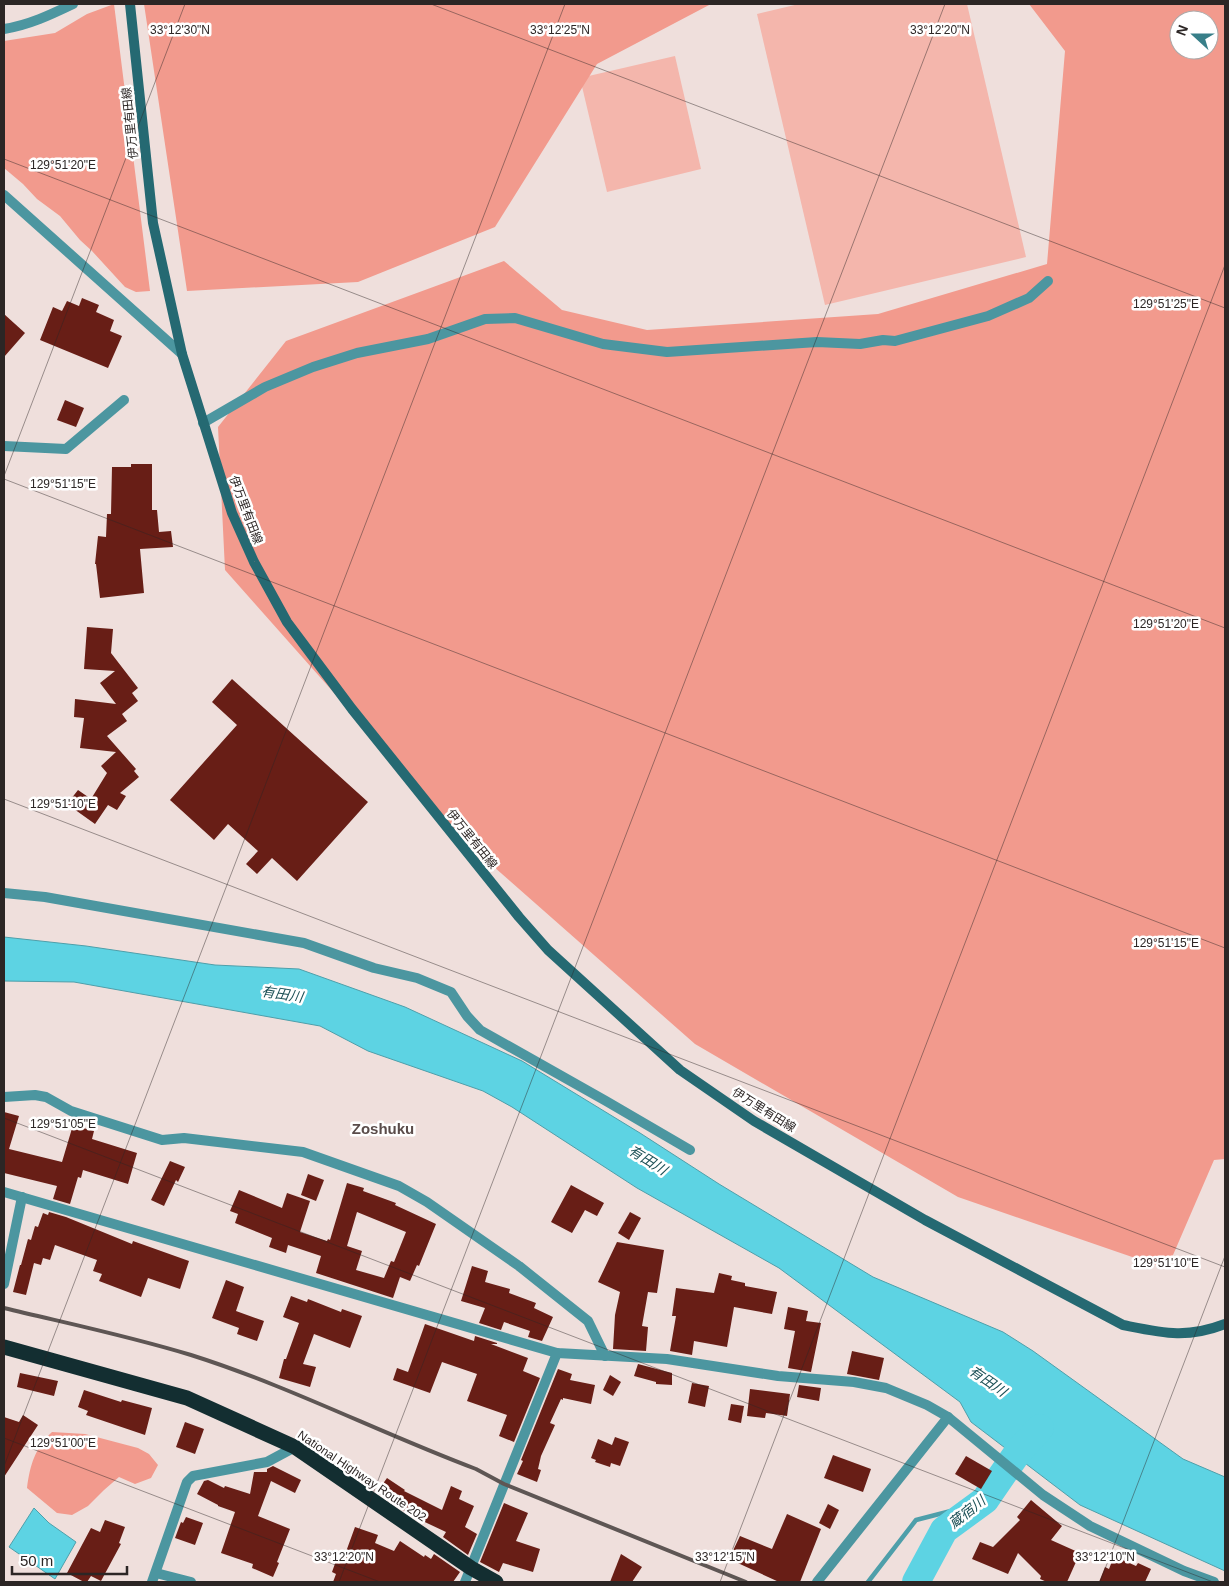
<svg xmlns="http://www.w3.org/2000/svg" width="1229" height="1586" viewBox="0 0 1229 1586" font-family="Helvetica,'Noto Sans JP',sans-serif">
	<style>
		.green { fill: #f4b6ac }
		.forest { fill: #f29a8d; fill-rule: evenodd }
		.water { fill: #5dd3e3; stroke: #4e9faa }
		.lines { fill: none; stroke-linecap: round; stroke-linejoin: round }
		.stream { stroke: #4e9faa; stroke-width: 4.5 }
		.river { stroke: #5dd3e3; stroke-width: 28 }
		.building { fill: #681e16; fill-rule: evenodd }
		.street { stroke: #4c96a0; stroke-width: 10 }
		.secondary { stroke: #256972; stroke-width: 10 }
		.highway { stroke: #132e31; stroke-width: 15 }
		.rail { stroke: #5e5654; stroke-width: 4 }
		.ticks { fill: none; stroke: #2c2625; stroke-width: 1; stroke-opacity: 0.45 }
		.labels { text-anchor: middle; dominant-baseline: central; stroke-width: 5; stroke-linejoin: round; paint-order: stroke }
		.street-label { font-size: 12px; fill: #2c2625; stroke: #fff }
		.water-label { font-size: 14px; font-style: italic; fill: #1c5056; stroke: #fff }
		.quarter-label { font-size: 15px; font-weight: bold; fill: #5a4c4a; stroke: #fff }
		.ticks-label { font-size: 12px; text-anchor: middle; fill: #2c2625; stroke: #fff; stroke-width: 5; stroke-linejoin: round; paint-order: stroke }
	</style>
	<rect width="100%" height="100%" fill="#efdfdc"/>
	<g class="green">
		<path d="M799,4H967L1026,257L825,305L757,14Z"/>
		<path d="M675,56L701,169L607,192L580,78Z"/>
	</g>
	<g class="forest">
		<path d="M114,4L150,291L136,292L125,287L92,251L80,240L60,216L37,199L23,184L4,168V41L55,33L87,14Z"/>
		<path d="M144,4H711L597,64L495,227L358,282L187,291Z"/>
		<path d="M1029,4H1225V1159L1214,1160L1167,1269L958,1197L695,1044L469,845L225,570L218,427L286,341L504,261L562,310L647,330L878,314L1047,264L1065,51ZM1179,20H1209V50H1179Z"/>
		<path d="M52,1432L85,1434L138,1448L149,1454L158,1465L151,1478L135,1484L119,1477L104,1490L88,1506L72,1515L57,1513L27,1488C30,1465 35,1448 52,1432Z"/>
	</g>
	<g class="water">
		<path d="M4,937L86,946L215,965L299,969L405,1007L522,1061L640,1133L719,1184L873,1277L1003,1332L1033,1351L1183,1459L1225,1477V1571L1080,1505L971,1422L960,1402L779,1268L637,1188L512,1107L483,1091L368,1051L320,1026L74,982L4,981Z"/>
		<path d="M34,1508L49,1523L76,1542L55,1579L9,1547Z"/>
	</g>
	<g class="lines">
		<path class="stream" d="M868,1582L916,1520L978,1504L1013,1452V1449"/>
		<path class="river" d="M916,1582L944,1530L985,1500L1018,1452L1040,1428"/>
	</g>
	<g class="building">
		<path d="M82,298L99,305L96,312L114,320L110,331L122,336L108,368L40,340L53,307L62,311L67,301L79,306Z"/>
		<path d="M4,314L25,333L4,357Z"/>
		<path d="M65,400L84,408L76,427L57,420Z"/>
		<path d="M131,464H152V510H157L159,532L171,531L173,547L140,549L144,593L100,598L96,564H95L98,536L106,537L107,514H111L112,467H131Z"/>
		<path d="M87,627L113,629L111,653L138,688L132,693L138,701L122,714L127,721L107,736L136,769L134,771L139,777L120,793L126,796L117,810L108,805L95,824L67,804L78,790L91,799L107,773L101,766L116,752L80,748L84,718L74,717L75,699L116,704L100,683L115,671L84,669Z"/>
		<path d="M232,679L368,802L297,881L272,858L257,874L246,864L258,851L228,824L214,840L170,800L237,725L212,702Z"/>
		<path d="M4,1112L19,1116L9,1149L62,1162L73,1125L94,1131L92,1139L137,1153L128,1184L83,1170L81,1178L78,1177L70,1204L53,1199L57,1186L4,1173Z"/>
		<path d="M170,1161L185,1167L178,1182L176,1180L164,1206L151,1200Z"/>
		<path d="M308,1174L324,1180L316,1201L301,1195Z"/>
		<path d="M347,1183L364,1188L363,1191L396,1203L395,1205L436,1224L419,1266L417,1265L410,1281L400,1277L393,1298L316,1273L321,1256L288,1245L286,1253L269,1247L272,1238L235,1223L238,1214L230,1211L239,1190L282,1208L287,1193L310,1201L300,1232L327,1241L328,1239L330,1240ZM357,1212L406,1232L394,1262L391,1261L384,1278L356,1270L362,1251L347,1246Z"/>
		<path d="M571,1185L604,1203L597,1216L585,1210L572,1233L551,1222Z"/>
		<path d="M49,1212L66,1217L132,1244L133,1241L189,1261L180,1289L148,1278L141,1297L99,1281L102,1274L93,1271L97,1260L55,1245L50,1260L43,1258L41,1265L34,1263L26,1295L13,1292L20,1265H21L28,1239L31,1240L35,1226L38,1227L43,1213L48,1215Z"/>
		<path d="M630,1212L641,1218L629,1240L618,1233Z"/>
		<path d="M617,1242L664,1250L657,1293L648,1292L642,1326L648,1327L646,1351L613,1349L615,1315L620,1292L598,1282Z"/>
		<path d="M472,1266L488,1271L485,1282L510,1289L509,1293L536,1303L534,1308L553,1317L542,1341L528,1337L530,1331L504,1322L501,1330L479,1323L485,1308L461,1301Z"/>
		<path d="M719,1273L732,1276L731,1280L745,1283V1286L777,1292L772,1314L734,1307L727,1347L694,1341L692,1355L670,1351L676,1316H672L676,1288L714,1293Z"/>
		<path d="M226,1280L244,1287L236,1311L264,1321L257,1341L237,1334L239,1328L212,1318Z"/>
		<path d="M291,1296L307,1302L308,1299L341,1312L342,1309L362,1316L350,1348L314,1334L303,1364L316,1367L310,1387L279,1378L284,1359H286L299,1323L283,1317Z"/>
		<path d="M788,1307L808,1311L806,1321L821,1323L811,1372L788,1368L795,1331L784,1329Z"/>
		<path d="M425,1324L474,1341L475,1336L497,1343V1344H491L528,1358L523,1371L540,1378L514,1442L499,1436L507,1415L467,1401L477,1374L442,1362L430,1393L393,1380L397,1368L408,1372Z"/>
		<path d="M852,1351L884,1358L879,1380L847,1374Z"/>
		<path d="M638,1364L672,1373V1385L656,1384V1382L634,1376Z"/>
		<path d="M558,1369L572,1374L570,1380L595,1385L591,1404L563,1398V1400L561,1399L550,1423L555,1425L541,1456L538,1469L541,1470L537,1482L517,1474L523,1461L521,1460Z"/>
		<path d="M20,1373L58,1381L54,1396L17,1387Z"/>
		<path d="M610,1375L621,1382L613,1396L603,1390Z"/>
		<path d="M692,1383L709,1386L705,1407L688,1403Z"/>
		<path d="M799,1385L821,1388L819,1401L797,1397Z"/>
		<path d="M750,1389L790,1394L787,1416L766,1413L765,1418L747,1416Z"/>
		<path d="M84,1390L121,1402L122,1400L152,1408L145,1435L86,1415L88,1411L78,1407Z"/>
		<path d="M731,1404L744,1406L741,1423L728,1420Z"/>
		<path d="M23,1415L38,1425L4,1477V1417L19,1422Z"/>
		<path d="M185,1422L204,1429L195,1454L176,1447Z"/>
		<path d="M615,1437L629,1442L620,1466L611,1463L610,1467L595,1462L596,1460L591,1458L598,1439L612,1445Z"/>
		<path d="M833,1455L871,1469L863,1492L824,1478Z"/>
		<path d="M966,1456L992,1471L981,1489L955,1474Z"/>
		<path d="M273,1466L301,1480L295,1493L271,1481L258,1516L290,1529L277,1562L279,1563L273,1577L252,1568L253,1564L221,1553L235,1512L218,1506V1505L197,1494L204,1481L208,1480L224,1488L225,1486L250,1494L254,1472H267V1469Z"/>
		<path d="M387,1478L405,1490L404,1491L442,1510L451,1486L462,1491L459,1499L474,1506L465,1527L477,1534L468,1555L443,1537L446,1532L412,1516L377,1492Z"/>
		<path d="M1031,1500L1062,1526L1051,1540L1080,1553L1067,1582H1047L1040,1579L1041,1576L1018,1553L1008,1574L972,1559L980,1542L993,1547L1020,1520L1017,1517Z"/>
		<path d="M504,1503L528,1513L516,1541L540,1549L533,1572L503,1563L499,1572L480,1562Z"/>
		<path d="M828,1504L839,1510L830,1529L819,1523Z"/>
		<path d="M787,1514L821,1529L800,1582H779L729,1559L740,1536L772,1549Z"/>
		<path d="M186,1517L203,1523L195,1545L175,1538L181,1522L183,1523Z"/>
		<path d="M105,1520L125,1527L119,1543L121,1544L101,1581L91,1576L87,1582H84L67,1573L91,1528L100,1532Z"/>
		<path d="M355,1527L378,1535L375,1543L394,1551L400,1541L424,1557L425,1555L431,1559L434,1554L460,1572L453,1582H333L336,1574L332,1572L337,1558L343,1560Z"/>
		<path d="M621,1554L642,1567L632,1582H610Z"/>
		<path d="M1114,1556L1136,1566L1138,1563L1151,1569L1145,1582H1099L1105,1567L1109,1569Z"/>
	</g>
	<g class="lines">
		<g class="street">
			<path d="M4,29C29,25 50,15 73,4"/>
			<path d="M4,195L182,354"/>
			<path d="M203,423L265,387L313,367L357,353L428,339L485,319L515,318L603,344L667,352L817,342L860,344L883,340L895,341L988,316L1029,298L1048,281"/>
			<path d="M4,446L66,449L124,400"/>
			<path d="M4,893L45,897L304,943L374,968L417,978L451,992L467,1016L480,1030L606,1101L690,1150"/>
			<path d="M4,1097L35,1095L46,1097L71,1111L162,1140L184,1138L303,1152L399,1186L427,1202L519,1266L588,1321L605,1356"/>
			<path d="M4,1192L557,1353L667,1359L778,1376L854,1382L886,1388L927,1405L948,1417L1043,1495L1090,1526L1184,1571L1214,1582"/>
			<path d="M4,1284L22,1197"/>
			<path d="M156,1573L191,1582"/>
			<path d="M152,1582L187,1482L193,1476L267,1462L295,1447"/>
			<path d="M465,1582L557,1353"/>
			<path d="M817,1582L948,1417"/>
		</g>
		<path class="secondary" d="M130,4L153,223L182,354L232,513L254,562L287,622L352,709L519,917L548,950L680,1070L754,1121L925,1220L1123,1325C1163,1333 1186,1339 1225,1324"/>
		<path class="highway" d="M4,1347L187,1398L295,1447L471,1568L496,1582"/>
		<path class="rail" d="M4,1308C66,1323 129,1336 191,1355C289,1386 380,1433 476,1469L504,1484L746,1582"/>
	</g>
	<path class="ticks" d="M431,4L1225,308M4,159L1225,628M4,476L185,4M4,479L1225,948M4,799L1225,1267M4,1118L1213,1582M4,1438L380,1582M4,1466L565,4M339,1582L945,4M720,1582L1225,265M1100,1582L1225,1256"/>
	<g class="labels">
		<g class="street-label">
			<text transform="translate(130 123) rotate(-96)">伊万里有田線</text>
			<text transform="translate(246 510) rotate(69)">伊万里有田線</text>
			<text transform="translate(472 839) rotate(51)">伊万里有田線</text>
			<text transform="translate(764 1110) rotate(32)">伊万里有田線</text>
			<text transform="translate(362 1476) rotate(34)">National Highway Route 202</text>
		</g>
		<g class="water-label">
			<text transform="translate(282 994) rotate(9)">有田川</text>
			<text transform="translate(648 1160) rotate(32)">有田川</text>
			<text transform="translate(988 1381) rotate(35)">有田川</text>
			<text transform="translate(967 1512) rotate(-39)">蔵宿川</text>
		</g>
		<g class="quarter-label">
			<text x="383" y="1128">Zoshuku</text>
		</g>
	</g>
	<g class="ticks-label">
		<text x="560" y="34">33°12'25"N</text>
		<text x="940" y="34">33°12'20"N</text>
		<text x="180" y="34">33°12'30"N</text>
		<text x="63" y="169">129°51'20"E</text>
		<text x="1166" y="308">129°51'25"E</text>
		<text x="63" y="488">129°51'15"E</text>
		<text x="1166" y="628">129°51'20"E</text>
		<text x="63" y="808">129°51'10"E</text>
		<text x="1166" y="947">129°51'15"E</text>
		<text x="63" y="1128">129°51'05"E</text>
		<text x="1166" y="1267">129°51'10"E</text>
		<text x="63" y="1447">129°51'00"E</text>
		<text x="344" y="1561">33°12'20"N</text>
		<text x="725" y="1561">33°12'15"N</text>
		<text x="1105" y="1561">33°12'10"N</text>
	</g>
	<rect width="1229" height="1586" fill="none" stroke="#2c2625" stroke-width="10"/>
	<g transform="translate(1194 35) rotate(291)"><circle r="24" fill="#ffffff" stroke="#aba8a8"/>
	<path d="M0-4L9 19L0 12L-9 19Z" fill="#387f89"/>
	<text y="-8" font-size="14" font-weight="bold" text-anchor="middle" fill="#2c2625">N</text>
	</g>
	<path d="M12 1566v8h115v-8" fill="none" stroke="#2c2625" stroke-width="2.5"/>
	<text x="20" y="1566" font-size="15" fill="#2c2625" stroke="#ffffff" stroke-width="4" paint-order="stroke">50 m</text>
</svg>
